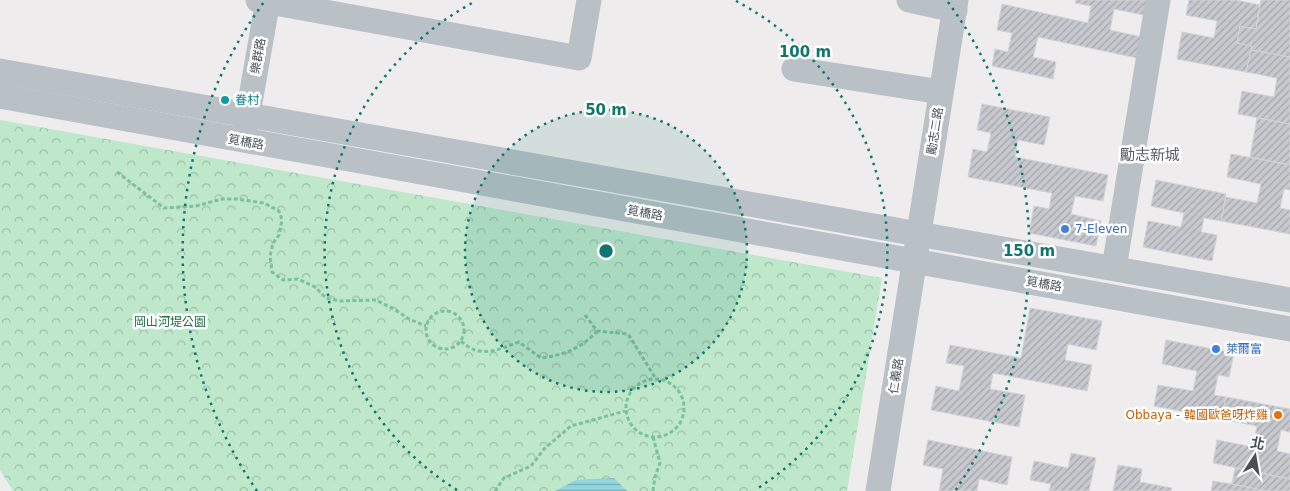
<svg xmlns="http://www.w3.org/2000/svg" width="1290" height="491" viewBox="0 0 1290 491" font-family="'DejaVu Sans','Noto Sans TC',sans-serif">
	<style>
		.park { fill: url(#park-crowns) }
		.water { fill: url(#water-rules) }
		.building { fill: url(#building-hatch); stroke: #d1d3d7 }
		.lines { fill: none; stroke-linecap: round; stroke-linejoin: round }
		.path { stroke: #7bc199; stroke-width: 3; stroke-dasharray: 4 2.5; stroke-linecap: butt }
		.minor { stroke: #b9c1c7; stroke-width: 25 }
		.ring { fill: none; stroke: #0f766e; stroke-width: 2.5; stroke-dasharray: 2.5 5 }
		.culture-dot { fill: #0f9aa8; stroke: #fff; stroke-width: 2 }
		.shop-dot { fill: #3f7fe0; stroke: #fff; stroke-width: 2 }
		.food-dot { fill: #e8710a; stroke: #fff; stroke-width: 2 }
		.labels { text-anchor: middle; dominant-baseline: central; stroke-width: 5; stroke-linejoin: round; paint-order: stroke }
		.street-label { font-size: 12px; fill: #475057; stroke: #fff }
		.culture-label { font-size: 12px; fill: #0d838f; stroke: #fff; text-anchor: start }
		.shop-label { font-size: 12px; fill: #366cbe; stroke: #fff; text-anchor: start }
		.park-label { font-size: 12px; fill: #216e42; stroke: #fff }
		.food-label { font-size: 12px; fill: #c56008; stroke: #fff; text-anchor: end }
		.quarter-label { font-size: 15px; fill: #5a5d60; stroke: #fff }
		.centre { fill: #0f766e; stroke: #fff; stroke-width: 2.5 }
		.ring-label { font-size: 15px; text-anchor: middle; font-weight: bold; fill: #0f766e; stroke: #fff; stroke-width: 5; stroke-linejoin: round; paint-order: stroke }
	</style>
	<defs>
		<pattern id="park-crowns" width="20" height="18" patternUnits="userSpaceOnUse" patternTransform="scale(1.25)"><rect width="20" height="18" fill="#bfe8cb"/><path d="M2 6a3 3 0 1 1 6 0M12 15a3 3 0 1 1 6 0" fill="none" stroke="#9dbea8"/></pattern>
		<pattern id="water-rules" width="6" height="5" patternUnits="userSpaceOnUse" patternTransform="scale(1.25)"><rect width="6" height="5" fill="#91d5df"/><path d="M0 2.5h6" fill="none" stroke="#78afb8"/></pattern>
		<pattern id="building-hatch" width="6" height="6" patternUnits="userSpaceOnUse" patternTransform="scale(1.25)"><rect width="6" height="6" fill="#c7c9ce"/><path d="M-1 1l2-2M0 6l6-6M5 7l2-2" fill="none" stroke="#a3a6aa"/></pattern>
	</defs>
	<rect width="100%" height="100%" fill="#eeecec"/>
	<path class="park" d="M0,120L882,278L847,491H13L0,470Z"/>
	<path class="water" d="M614,478L627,491H555L576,480Z"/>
	<g class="building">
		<path d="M1076,0H1147L1144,15L1114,9L1110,30L1142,37L1137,58L1038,37L1033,57L1056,62L1053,79L992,66L995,49L1008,52L1012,33L997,30L1002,4L1088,23L1091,6L1075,3Z"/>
		<path d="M1189,0H1236L1260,5L1256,29L1240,26L1237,43L1252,46L1246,72L1177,59L1182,32L1214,38L1217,21L1186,15Z"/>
		<path d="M1261,0H1290V57L1251,50L1252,46L1237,43L1240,26L1256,29Z"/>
		<path d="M1251,50L1290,57V124L1238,114L1242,91L1274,97L1277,78L1246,72Z"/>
		<path d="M982,104L1050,117L1044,145L1018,140L1015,157L1108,175L1103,201L1075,196L1071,214L1101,221L1096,246L1029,233L1034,206L1049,209L1052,193L968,177L973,149L987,152L991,133L977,130Z"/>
		<path d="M1257,118L1290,124V165L1250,157Z"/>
		<path d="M1231,154L1290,165V190L1284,189L1280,208L1290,210V234L1221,221L1226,197L1257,203L1261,184L1227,177Z"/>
		<path d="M1156,180L1226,194L1221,221L1204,218L1201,232L1217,235L1212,261L1143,247L1148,221L1181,227L1184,213L1151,206Z"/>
		<path d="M1030,308L1102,321L1096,350L1068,344L1065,360L1092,365L1087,391L993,373L990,389L1025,395L1019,427L931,410L936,386L959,391L964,366L946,363L950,345L1021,358Z"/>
		<path d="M1166,340L1234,353L1229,377L1218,375L1214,395L1226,397L1221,419L1154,406L1158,385L1193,391L1197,371L1162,364Z"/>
		<path d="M1226,397L1290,409V432L1281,430L1277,451L1290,454V479L1213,463L1217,440L1253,447L1257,426L1221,419Z"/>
		<path d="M928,440L1012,457L1007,485L979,479L977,491H939L943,469L923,465Z"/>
		<path d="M1071,453L1096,458L1089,491H1049L1051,484L1030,480L1034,461L1068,468Z"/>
		<path d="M1118,465L1142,469L1140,482L1172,488L1171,491H1113Z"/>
		<path d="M1235,468L1290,479V491H1266L1232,484Z"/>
		<path d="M1213,481L1232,484L1266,491H1211Z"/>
	</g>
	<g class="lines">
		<g class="path">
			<path d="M117,172L164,208L196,206L222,199H236L264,203L279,211L282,220L279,235L273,243L270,256L272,272L283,280L298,279L315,287L326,298L341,301L376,300L394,309L409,319L426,326"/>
			<circle cx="445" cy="330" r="19"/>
			<path d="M585,315L597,331L628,334L656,379"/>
			<path d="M461,341C480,359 497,350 519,342L541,358C564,355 582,348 597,331"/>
			<circle cx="655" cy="408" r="29"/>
			<path d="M495,491L504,478L531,466L544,449L571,426L625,411"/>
			<path d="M653,491L655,477L660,463L653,437"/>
		</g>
		<g class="minor">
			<path d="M258,0L579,58L589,0"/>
			<path d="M909,0L955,10"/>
			<path d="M794,69L941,92"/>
			<path d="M0,71L1290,300"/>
			<path d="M0,96L1290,329"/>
			<path d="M245,131L268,0"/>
			<path d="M1114,268L1158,0"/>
			<path d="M878,491L956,0"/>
		</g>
	</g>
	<circle cx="606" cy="251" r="141" fill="#0f766e" fill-opacity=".12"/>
	<g class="ring">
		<circle cx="606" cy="251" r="141"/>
		<path d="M457 490A282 282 0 0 1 476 1M736 1A282 282 0 0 1 755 490"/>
		<path d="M257 491A423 423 0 0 1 264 2M948 2A423 423 0 0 1 955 491"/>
	</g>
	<circle class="culture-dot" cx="225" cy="100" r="5"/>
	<g class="shop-dot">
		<circle cx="1065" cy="229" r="5"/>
		<circle cx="1216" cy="349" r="5"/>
	</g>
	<circle class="food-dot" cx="1278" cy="415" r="5"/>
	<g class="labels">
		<g class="street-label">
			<text transform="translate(258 56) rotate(-80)">樂群路</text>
			<text transform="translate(935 131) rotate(-81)">勵志二路</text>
			<text transform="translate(246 142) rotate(10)">筧橋路</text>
			<text transform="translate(645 213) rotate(10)">筧橋路</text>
			<text transform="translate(1044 284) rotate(10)">筧橋路</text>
			<text transform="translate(896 376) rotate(-81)">仁義路</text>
		</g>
		<g class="culture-label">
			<text x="235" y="100">眷村</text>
		</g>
		<g class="shop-label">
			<text x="1075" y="229">7-Eleven</text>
			<text x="1226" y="349">萊爾富</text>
		</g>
		<g class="park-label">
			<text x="170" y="322">岡山河堤公園</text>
		</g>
		<g class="food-label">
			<text x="1268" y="415">Obbaya - 韓國歐爸呀炸雞</text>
		</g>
		<g class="quarter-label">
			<text x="1150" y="155">勵志新城</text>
		</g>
	</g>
	<circle cx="606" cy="251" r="8" class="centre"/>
	<g class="ring-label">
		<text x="805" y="57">100 m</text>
		<text x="606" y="115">50 m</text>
		<text x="1029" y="256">150 m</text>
	</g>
	<g transform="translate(1255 456) rotate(12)" stroke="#ffffff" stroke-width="4" paint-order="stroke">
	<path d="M0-4L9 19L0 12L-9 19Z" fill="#475057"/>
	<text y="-8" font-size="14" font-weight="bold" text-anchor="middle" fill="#475057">北</text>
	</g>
</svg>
